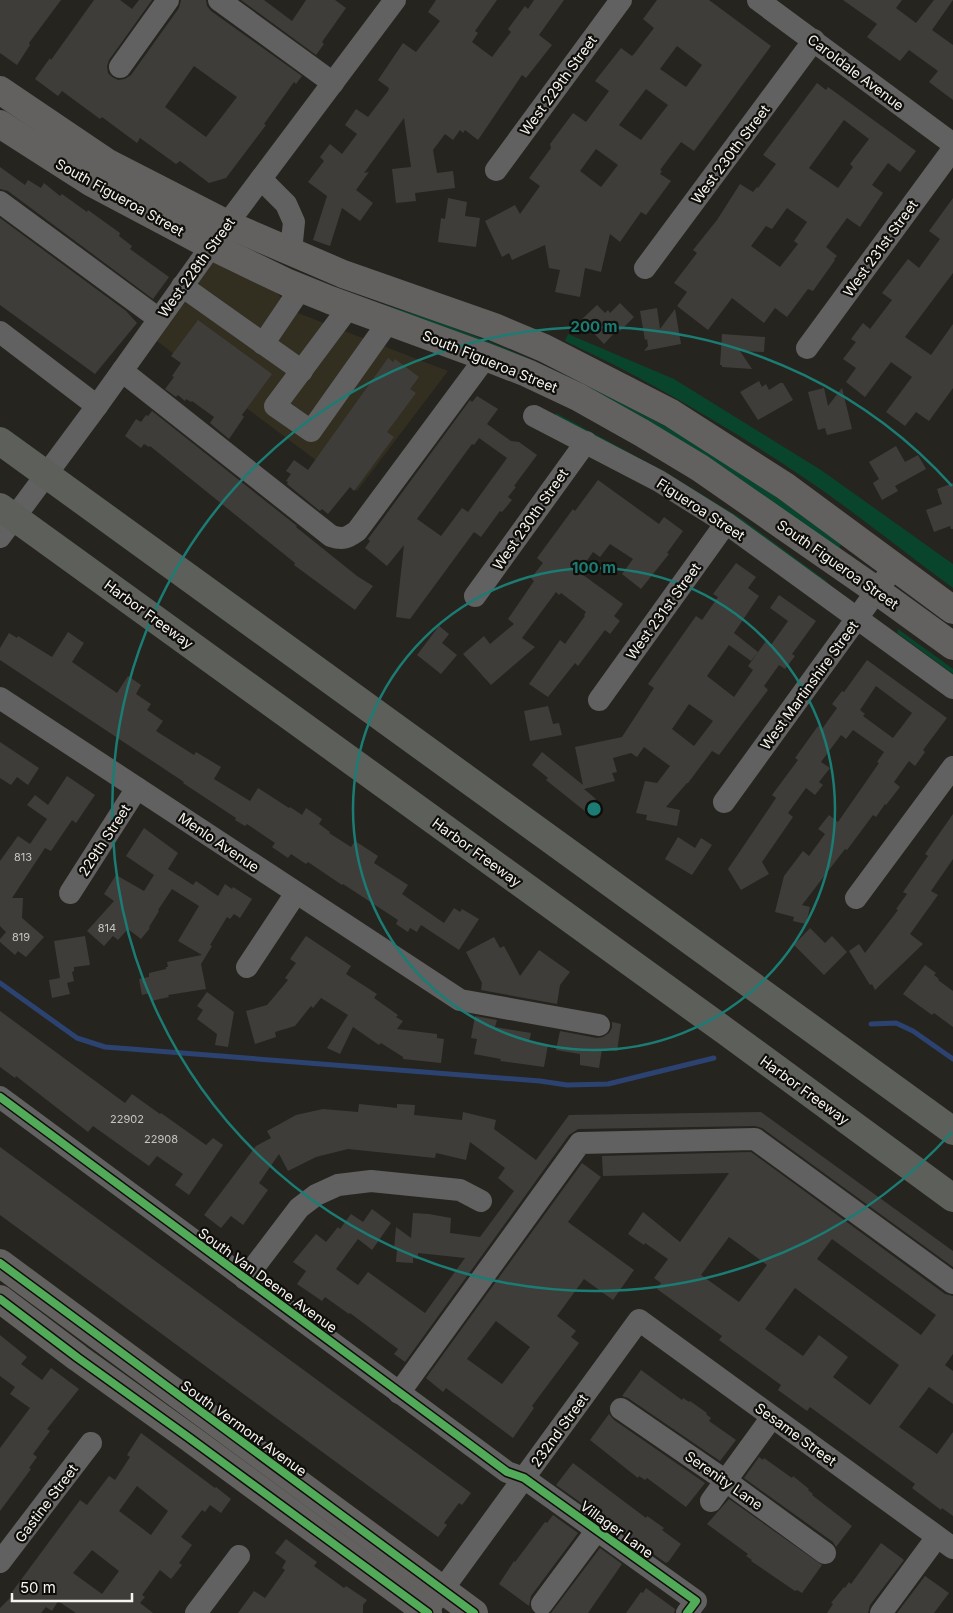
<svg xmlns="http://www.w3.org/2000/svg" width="953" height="1613" viewBox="0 0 953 1613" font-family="Inter,sans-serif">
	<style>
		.built { fill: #322e20 }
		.green { fill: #09442d }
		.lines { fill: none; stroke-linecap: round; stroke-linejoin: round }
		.stream { stroke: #2c4372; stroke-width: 5 }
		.building { fill: #3f3d3a; fill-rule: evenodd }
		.minor { stroke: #606160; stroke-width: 22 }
		.major { stroke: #62615f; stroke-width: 28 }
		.highway { stroke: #5d5f5b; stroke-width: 28 }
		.cycleway-casing { stroke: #100e0b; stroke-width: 11 }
		.cycleway { stroke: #51ab58; stroke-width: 8 }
		.ring { fill: none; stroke: #1b7c74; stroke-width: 2.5 }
		.labels { text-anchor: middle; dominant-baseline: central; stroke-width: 4.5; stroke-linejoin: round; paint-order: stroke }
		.number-label { font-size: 11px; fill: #c8c6c1 }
		.street-label { font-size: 14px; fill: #f6f4ee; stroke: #100e0b }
		.centre { fill: #1b7c74; stroke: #100e0b; stroke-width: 2.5 }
		.ring-label { font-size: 15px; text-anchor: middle; font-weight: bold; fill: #1b7c74; stroke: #100e0b; stroke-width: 4.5; stroke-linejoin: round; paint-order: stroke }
	</style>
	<rect width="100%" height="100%" fill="#26241f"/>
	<path class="built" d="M219,239L298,313L448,371L357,491L150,336Z"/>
	<g class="green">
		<path d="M371,301C457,325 540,361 619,402C649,418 680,433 709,451C754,480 798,512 841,545L837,551Z"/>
		<path d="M568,334L674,379L821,470L953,564V588C901,550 850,508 797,473C723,424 645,378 565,341Z"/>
		<path d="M556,413L667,473L742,519L825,580L837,593L555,416Z"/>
		<path d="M898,629L953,669V674L897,633Z"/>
	</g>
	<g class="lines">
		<g class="stream">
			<path d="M0,983L77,1038L105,1047L540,1081L567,1085L608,1084L714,1058"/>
			<path d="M871,1024L896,1023L913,1031L953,1059"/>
		</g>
	</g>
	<g class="building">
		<path d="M0,0H61L29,43L30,45L17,65L0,53Z"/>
		<path d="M94,0H120L132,9L139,0H152L109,60L107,66L108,73L112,77L118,80L125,79L131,75L179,8L181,0H206L207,6L211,11L302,76L296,84L294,82L264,124L266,125L226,178L209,183L180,161L176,164L140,138L137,143L102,117L100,119L62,91L58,96L35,79L50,58L51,60ZM194,66L237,97L206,137L165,107Z"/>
		<path d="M241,0H264L292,21L306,0H335L346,8L322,42L324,44L316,55Z"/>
		<path d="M436,0H497L475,31L478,33L472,42L492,57L511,32L508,29L525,6L528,9L534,0H564L539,35L552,45L526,78L522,75L478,140L465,130L463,133L460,130L453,140L445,134L433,150L437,173L453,171L455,188L415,193L416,201L396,203L392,169L411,167L404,118L364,173L369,172L356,190L373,203L360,221L342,208L330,246L313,240L327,196L308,182L324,161L320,157L330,144L342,154L357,134L345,125L356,109L368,117L388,91L389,88L378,80L403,43L416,52L440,21L428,12Z"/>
		<path d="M657,0H709L771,46L694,151L681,142L660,170L662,171L660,174L671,181L646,215L641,212L620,242L610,234L601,272L585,268L580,297L555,292L560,270L549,268L545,245L512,260L509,253L502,257L485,221L515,205L520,214L540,186L529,178L551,148L550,144L573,113L586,122L609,91L595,81L621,48L632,56L634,54L654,28L643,19ZM677,46L702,65L686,87L660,69ZM646,89L668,105L641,140L619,125ZM596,149L618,165L601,187L580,171Z"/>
		<path d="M843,0H902L896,8L916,23L934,0H953L932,30L953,45V100L929,82L938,71L909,50L900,61L867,37L877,24Z"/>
		<path d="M817,83L826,90L828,87L916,151L900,172L888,163L872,185L883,193L860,227L847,218L826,247L837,256L834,259L835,260L813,291L808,289L787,317L775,308L764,323L732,298L708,330L677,306L687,292L674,283L697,253L693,250L717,220L740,184L753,192L757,187L758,188L776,164L763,155ZM844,120L869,139L850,164L853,167L838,188L809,168ZM787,208L807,222L794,241L798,244L780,267L751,246L766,226L772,229Z"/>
		<path d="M0,167L25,185L28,180L41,188L44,183L60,196L62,194L87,212L88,210L120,233L119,236L132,246L130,249L169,277L153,299L8,191L0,189Z"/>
		<path d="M448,198L467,202L465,216L480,218L476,247L438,242L441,218L445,219Z"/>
		<path d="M953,198V273L905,337L931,355L953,324V388L929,421L916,412L905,426L886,412L912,377L891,362L865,397L846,382L856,368L843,359L856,342L851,339L863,323L870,329L892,300L882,293L908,259L919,268L940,239L929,231Z"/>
		<path d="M0,218L126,311L137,323L95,374L0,305Z"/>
		<path d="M620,303L634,317L620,331L618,329L604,344L581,320L597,305L605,313L608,310L610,313Z"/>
		<path d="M657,308L660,329L675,309L681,344L644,351L648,346L647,339L645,340L640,311Z"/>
		<path d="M198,320L272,374L242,415L244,417L229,439L210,423L214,417L192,401L191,402L186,399L185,401L178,395L176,397L165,389L174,377L172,376L181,363L171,356Z"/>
		<path d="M722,334L765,337L764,352L740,351L752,369L722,367V365H720Z"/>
		<path d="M388,358L393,362L395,359L419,377L410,389L416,393L387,432L394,437L354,491L350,487L328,514L322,509L320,511L287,484L288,482L286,481L291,474L286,471L294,460L308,470Z"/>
		<path d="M759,381L762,387L766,384L769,390L780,383H783L793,400L758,420L740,392Z"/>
		<path d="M824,388L828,406L842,388L852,429L827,435L825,428L818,430L808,392Z"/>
		<path d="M477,396L498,409L487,424L511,441L519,442L537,455L514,486L516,487L508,497L512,500L502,512L500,511L481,537L474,532L410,619L396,617L404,545L387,566L365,548L370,541L368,539L470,400L472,402ZM479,438L507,458L468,512L462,508L441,536L417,519L472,444L474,445Z"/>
		<path d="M152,411L297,526L296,527L357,576L373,586L355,610L294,565L295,563L150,446L149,447L144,444L141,448L125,436L136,419L141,422L146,415L148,416Z"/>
		<path d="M896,446L905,462L918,455L926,469L895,486L898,491L882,500L873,483L879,479L869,462Z"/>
		<path d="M598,480L659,524L664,517L683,531L667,553L669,554L641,589L622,574L633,559L610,544L600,557L593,552L579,572L623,604L614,616L620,621L610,634L605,630L578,666L575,663L548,697L529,684L560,640L565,644L585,616L584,615L586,612L561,593L559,595L556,592L522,638L535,647L491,685L463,654L484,636L490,644L514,624L508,619L534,581L531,578L543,563L537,558L573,509L575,511Z"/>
		<path d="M953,483V529H951L950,526L934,532L926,510L942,504L937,489Z"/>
		<path d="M736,563L756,577L748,588L759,596L734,633L758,652L751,661L729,645L707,676L734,697L753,670L748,666L766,641L771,645L788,621L770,608L779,595L816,621L792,654L795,656L785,669L779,665L764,686L768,690L719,755L712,751L688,783H687L666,807L680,810L677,826L646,820L647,815L636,813L645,781L657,783L670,766L644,747L637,757L631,753L613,758L617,772L612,773L615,781L584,789L596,799L586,812L546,780L548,778L532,765L542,752L583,785L575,747L622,737L654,688L648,684L696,616L702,620L718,597L713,594ZM689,704L713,721L694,746L672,729Z"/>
		<path d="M439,626L449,634L442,643L457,655L441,674L417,655Z"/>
		<path d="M68,632L84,643L72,662L117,693L128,676L141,685L136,694L151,704L147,710L163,721L156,731L194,755L196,752L221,767L214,779L250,801L258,788L289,808L290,807L302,815L306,808L322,819L319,824L330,832L329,833L351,847L355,841L378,856L374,863L408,885L402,894L444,923L454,908L460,912L462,909L479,919L459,950L421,925L417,932L410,928L408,932L396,924L398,920L343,884L342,885L308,862L306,864L291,854L288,858L272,847L275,843L247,824L245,826L235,820L236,818L183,783L184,782L0,660V648L9,633L17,638L18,636L52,657Z"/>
		<path d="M867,660L947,718L923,750L925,752L915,766L909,761L894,782L900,787L886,805L885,804L876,817L873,815L847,850L845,849L802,905L810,907L806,924L793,921L794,917L775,912L784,876L803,851L809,856L825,834L818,829L829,815L838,822L879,763L877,762L884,752L853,730L846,739L841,735L821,762L830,768L819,782L823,785L815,795L806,788L788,813L793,817L762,862L769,874L741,890L728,869L776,798L772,795L798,760L795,758L818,726L822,729L837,708L832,704L842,691L844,692ZM876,686L912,713L893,738L863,716L865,714L860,710Z"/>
		<path d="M548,706L553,724L559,723L562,735L530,741L524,711Z"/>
		<path d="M0,742L39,768L28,785L17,777L11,785L0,778Z"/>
		<path d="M67,776L95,795L76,823L72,820L51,851L45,848L12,898H23L22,918L44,937L26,957L18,951L15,955L0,942V939L6,932L0,926V861L18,836L30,844L47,819L27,805L35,795L48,805Z"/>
		<path d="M953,814V859L931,891L938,895L910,934L923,944L875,990L872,984L870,985L849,951L859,944L865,953L898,910L896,909L907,894L903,892L928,856L925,854Z"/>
		<path d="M144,828L178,853L168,869L193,885L196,881L218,896L225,884L232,889L233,887L252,899L240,918L234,914L230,919L227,917L210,945L212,946L201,964L206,989L168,995L169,997L151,1001L150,993L142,995L139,979L149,977V973L166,969V967H168L167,962L202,955L178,941L199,906L172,889L158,910L159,911L149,927L150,928L141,939L128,929L118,940L113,936L104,946L87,931L114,901L104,894L116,875L144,891L154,875L126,856Z"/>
		<path d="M678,837L695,848L701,838L712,845L692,875L665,859Z"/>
		<path d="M810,928L825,943L832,936L847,952L824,975L794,945Z"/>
		<path d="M85,936L90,965L74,967V971L72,972L74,981L67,983L70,994L52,998L49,980L60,978L54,941Z"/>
		<path d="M306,936L351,966L346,974L377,994L374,998L398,1015L396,1017L403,1021L397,1029L437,1034V1038L444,1039L441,1063L403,1059V1057L381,1043L379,1045L353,1027L340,1054L327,1048L348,1015L321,998L313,1008L311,1006L295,1026L275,1032L276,1037L255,1044L246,1011L267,1005L273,998L288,980L285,978L296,963L290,959Z"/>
		<path d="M494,937L500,948L504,946L520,976L539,950L570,972L560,985L557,1004L481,990L482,983L466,952Z"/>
		<path d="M925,965L936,973L934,975L939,979L938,980L953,991V1027L934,1013L932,1015L903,994Z"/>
		<path d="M207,992L234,1012L228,1047L215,1045L217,1034L197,1019L203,1010L197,1006Z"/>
		<path d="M0,1011L125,1103L132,1094L160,1114L161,1113L206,1145L213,1138L223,1145L189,1195L175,1185L183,1174L157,1156L149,1166L93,1126L88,1132L16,1076L15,1078L0,1067Z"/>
		<path d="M475,1016L497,1020L495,1027L531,1033L529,1042L548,1045L544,1067L500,1061L501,1059L474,1054L477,1039L471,1038Z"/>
		<path d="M612,1022L621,1024L617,1051L602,1049L599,1068L580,1065V1054L556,1050L560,1031L597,1038L603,1037L609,1033L612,1028Z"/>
		<path d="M359,1104L397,1108V1104L415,1105L414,1115L462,1120L463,1112L496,1120L494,1129L536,1160L569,1115L761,1112L953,1251V1267L762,1128L755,1126L578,1129L569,1135L405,1362L394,1354L398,1349L350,1313L349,1314L325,1297L322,1301L297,1284L306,1271L293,1262L316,1234L326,1242L338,1227L340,1229L351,1214L363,1222L372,1209L391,1223L372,1250L358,1239L336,1269L358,1285L368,1272L425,1313L465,1258L418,1253V1259L413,1258V1263L396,1262L397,1249H394L396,1227L411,1238L413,1213L429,1214L451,1218L450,1233L480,1237L514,1191L498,1178L505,1168L470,1142L466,1160L436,1153L435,1158L348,1149L316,1157L288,1171L279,1154L259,1183L268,1190L243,1225L231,1216L221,1228L204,1215L256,1146L271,1138L267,1131L296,1115L323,1109L358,1112Z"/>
		<path d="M0,1147L471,1493L462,1505L459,1503L444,1523L447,1525L438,1537L0,1215Z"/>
		<path d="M751,1152L945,1294L953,1296V1354L945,1365L953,1371V1404L929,1387L899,1427L937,1454L953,1432V1516L942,1508L941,1510L912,1488L915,1484L810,1407L807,1411L778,1390L781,1385L719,1340L722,1336L657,1289L661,1283L654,1278L668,1259L645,1243L644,1245L628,1234L643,1212L680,1242L729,1173L603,1176L602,1156ZM729,1237L767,1265L739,1302L701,1275ZM832,1239L936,1315L921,1335L817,1259ZM795,1288L899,1365L870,1405L833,1377L848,1357L819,1335L803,1356L765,1329Z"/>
		<path d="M582,1163L601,1177L568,1222L634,1270L613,1300L584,1279L557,1316L576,1331L571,1337L579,1343L532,1406L534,1408L513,1438L446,1388L443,1392L426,1378ZM496,1321L530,1347L502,1384L467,1359Z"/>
		<path d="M0,1335L27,1357L21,1364L42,1380L51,1368L79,1389L47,1429L50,1431L33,1454L37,1457L29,1468L31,1469L0,1511V1448L30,1408L10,1394L15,1387L0,1376Z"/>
		<path d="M641,1370L682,1400L683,1398L689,1402L690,1401L707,1413L706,1414L711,1418L709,1421L736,1440L720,1461L628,1398L622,1396Z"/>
		<path d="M609,1414L614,1420L705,1483L686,1507L647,1478L645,1480L639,1476L638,1478L590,1440Z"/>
		<path d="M141,1433L215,1488L216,1487L231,1499L221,1513L210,1505L205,1512L202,1510L181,1537L192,1545L179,1563L182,1565L171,1579L160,1570L142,1595L145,1597L140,1603L153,1613H76L58,1601L52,1611L46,1607L41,1613H0V1608L14,1594L12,1592L80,1500L87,1505L109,1476L115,1480L130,1457L127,1455ZM137,1486L168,1511L151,1535L119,1511ZM92,1550L119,1571L102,1594L73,1573Z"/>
		<path d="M759,1457L763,1460L764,1458L792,1478L793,1476L809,1489L808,1490L813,1494L812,1495L852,1526L836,1547L833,1542L744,1478Z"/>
		<path d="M573,1463L646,1518L647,1516L664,1528L662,1530L681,1544L669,1561L666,1563L556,1485Z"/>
		<path d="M729,1499L822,1565L802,1593L797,1590L795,1591L751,1561L752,1560L746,1556L748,1554L707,1524Z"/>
		<path d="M553,1515L578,1533L531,1596L529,1606L499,1584L514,1561L515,1562L545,1522L547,1523Z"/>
		<path d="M286,1539L317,1562L314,1566L344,1588L346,1586L367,1600L363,1605V1613H238L254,1591L265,1598L285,1570L282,1568L286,1561L275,1553Z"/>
		<path d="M881,1543L904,1560L870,1605L868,1613H827L833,1604L831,1603L844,1587L845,1588L849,1582L851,1584Z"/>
		<path d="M600,1548L622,1564L588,1613H551Z"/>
		<path d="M925,1576L949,1593L934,1613H897Z"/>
		<path d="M646,1588L675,1609L674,1613H626L641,1592L643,1593Z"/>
	</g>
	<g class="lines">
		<g class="minor">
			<path d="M219,0L333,83"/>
			<path d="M758,0L953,144"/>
			<path d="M120,67L168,0"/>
			<path d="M496,170L621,0"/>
			<path d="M261,179L286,204L294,222L291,251"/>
			<path d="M0,202L159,319"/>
			<path d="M645,268L814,40"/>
			<path d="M182,286L302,371"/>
			<path d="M349,307L275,406L311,431L389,321"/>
			<path d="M0,332L97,406"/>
			<path d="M263,344L301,288"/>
			<path d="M807,348L953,149"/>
			<path d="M122,371L331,536C343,540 347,538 357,531L486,357"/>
			<path d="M534,416L659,481L726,523L953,688"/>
			<path d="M0,537L97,406L227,224L395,0"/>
			<path d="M475,596L586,442"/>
			<path d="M0,698L460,1000L599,1025"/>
			<path d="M599,700L726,523"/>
			<path d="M724,802L894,567"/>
			<path d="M70,893L137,788"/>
			<path d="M856,898L953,767"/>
			<path d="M247,967L296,893"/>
			<path d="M0,1097L507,1472L524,1478L696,1601L687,1613"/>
			<path d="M245,1279L299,1208L316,1195L338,1185L371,1181L460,1190L481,1201"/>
			<path d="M399,1393L580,1143L755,1139L953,1283"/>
			<path d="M621,1409L726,1481L825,1553"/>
			<path d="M711,1501L772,1417"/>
			<path d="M0,1562L91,1443"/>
			<path d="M432,1604L639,1320L953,1548"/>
			<path d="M542,1604L597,1530"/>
			<path d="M196,1613L239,1556"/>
			<path d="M881,1613L937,1537"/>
		</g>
		<g class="major">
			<path d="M0,90L108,163L227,224L343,274L494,327L544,348L671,413L785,486L953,610"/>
			<path d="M0,124L92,183L211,246L288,283L330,300L486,357L527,373L578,397L642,433L700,468L877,591L953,646"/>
			<path d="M0,1263L474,1613"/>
			<path d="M0,1299L78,1358L188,1437L428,1613"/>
		</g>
		<g class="highway">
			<path d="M0,441L953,1131"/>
			<path d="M0,507L728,1033L953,1198"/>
		</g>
		<g class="cycleway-casing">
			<g id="cycleway">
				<path d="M0,1097L507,1472L524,1478L696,1601L687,1613"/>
				<path d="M0,1263L474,1613"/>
				<path d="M0,1299L78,1358L188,1437L428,1613"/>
			</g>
		</g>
		<use href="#cycleway" class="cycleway"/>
	</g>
	<g class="ring">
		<circle cx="594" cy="809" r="241"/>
		<path d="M952 1132A482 482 0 1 1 952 486"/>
	</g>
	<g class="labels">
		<g class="number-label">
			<text x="23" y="857">813</text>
			<text x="107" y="928">814</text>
			<text x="21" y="937">819</text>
			<text x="127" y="1119">22902</text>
			<text x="161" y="1139">22908</text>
		</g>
		<g class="street-label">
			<text transform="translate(856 72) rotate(37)">Caroldale Avenue</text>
			<text transform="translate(558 85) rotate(-54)">West 229th Street</text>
			<text transform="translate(730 154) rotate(-53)">West 230th Street</text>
			<text transform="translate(120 197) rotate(29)">South Figueroa Street</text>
			<text transform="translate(880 248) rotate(-54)">West 231st Street</text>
			<text transform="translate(196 267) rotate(-54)">West 228th Street</text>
			<text transform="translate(490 361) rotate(22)">South Figueroa Street</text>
			<text transform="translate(701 509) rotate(33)">Figueroa Street</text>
			<text transform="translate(530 519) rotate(-55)">West 230th Street</text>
			<text transform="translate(838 564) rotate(35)">South Figueroa Street</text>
			<text transform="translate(663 611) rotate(-54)">West 231st Street</text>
			<text transform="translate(149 614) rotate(36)">Harbor Freeway</text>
			<text transform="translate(809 685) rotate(-54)">West Martinshire Street</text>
			<text transform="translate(104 840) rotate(-57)">229th Street</text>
			<text transform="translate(219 842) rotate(34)">Menlo Avenue</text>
			<text transform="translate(477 852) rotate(36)">Harbor Freeway</text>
			<text transform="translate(805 1090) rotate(36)">Harbor Freeway</text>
			<text transform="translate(268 1280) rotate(36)">South Van Deene Avenue</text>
			<text transform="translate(244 1428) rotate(36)">South Vermont Avenue</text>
			<text transform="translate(559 1430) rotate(-54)">232nd Street</text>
			<text transform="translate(796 1434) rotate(36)">Sesame Street</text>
			<text transform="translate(724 1480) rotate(35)">Serenity Lane</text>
			<text transform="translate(46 1503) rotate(-53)">Gastine Street</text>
			<text transform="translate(617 1529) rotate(36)">Villager Lane</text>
		</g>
	</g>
	<circle cx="594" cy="809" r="8" class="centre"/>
	<g class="ring-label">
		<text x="594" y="332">200 m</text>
		<text x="594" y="573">100 m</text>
	</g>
	<path d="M12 1593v8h120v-8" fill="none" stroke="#f6f4ee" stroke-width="2.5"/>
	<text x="20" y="1593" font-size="15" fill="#f6f4ee" stroke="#100e0b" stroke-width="4" paint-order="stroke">50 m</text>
</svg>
